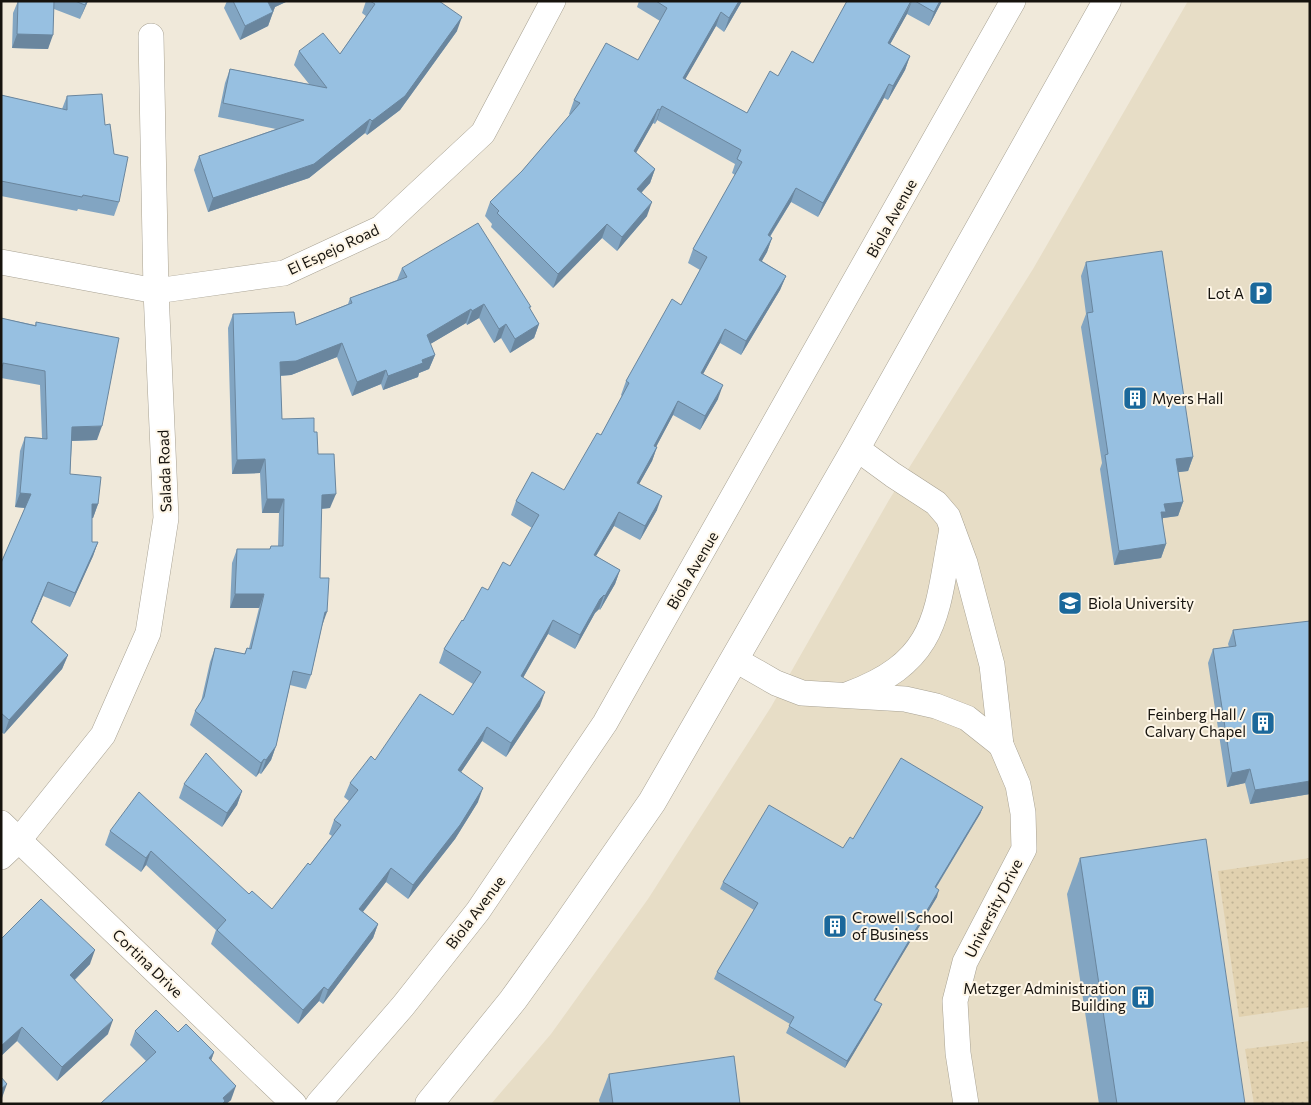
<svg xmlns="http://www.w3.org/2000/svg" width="1311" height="1105" viewBox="0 0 1311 1105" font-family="Commissioner,sans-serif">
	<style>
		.built { fill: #e7ddc6 }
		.grass { fill: url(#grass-dots) }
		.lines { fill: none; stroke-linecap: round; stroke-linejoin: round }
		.minor-casing { stroke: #a8a293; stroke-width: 26 }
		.tertiary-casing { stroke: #a8a293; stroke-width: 29 }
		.minor { stroke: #fff; stroke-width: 25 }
		.tertiary { stroke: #fff; stroke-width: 28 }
		.wall { fill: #82a5c2 }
		.shaded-wall { fill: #6a869e }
		.building { fill: #97c0e1; stroke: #6a869e }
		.labels { text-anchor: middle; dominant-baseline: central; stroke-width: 4; stroke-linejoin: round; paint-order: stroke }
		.street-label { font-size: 15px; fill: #16130e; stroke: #fef6e7 }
		.poi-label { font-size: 15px; fill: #16130e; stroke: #fef6e7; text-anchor: end }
	</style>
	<defs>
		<pattern id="grass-dots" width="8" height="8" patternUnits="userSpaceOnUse" patternTransform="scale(1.25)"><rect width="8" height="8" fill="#e1d1af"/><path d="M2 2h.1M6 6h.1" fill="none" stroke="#c0b395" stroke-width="1.8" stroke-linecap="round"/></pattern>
	</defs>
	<rect width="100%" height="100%" fill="#f0e9da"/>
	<path class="built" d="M1188,1L1310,2V1104H491L551,1034L648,899L771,707L889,500L1033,269Z"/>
	<g class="grass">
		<path d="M1310,858V1007L1239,1017L1218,871Z"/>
		<path d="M1310,1041V1104H1254L1245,1049Z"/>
	</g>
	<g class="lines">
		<g class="minor-casing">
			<g id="minor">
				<path d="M1,262L156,291L284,273L381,228L483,133L553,1"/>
				<path d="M856,448L893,475L936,503L948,517L965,563L992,665L1001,745L1018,785L1023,813L1024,849L965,962L955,1001L958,1053L966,1104"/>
				<path d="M734,659L776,683L802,693L905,699L936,706L967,718L1001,745"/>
				<path d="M849,694C941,660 936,611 952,529"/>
				<path d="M1,823L294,1104"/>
				<path d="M1,857L19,840L103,735L148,633L166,518L156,291L151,36"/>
				<path d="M318,1104L403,1006L478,911L605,723L1013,1"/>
			</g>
		</g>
		<g class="tertiary-casing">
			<path id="tertiary" d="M429,1104L513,1000L561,933L652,802L856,448L1107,1"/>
		</g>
		<use href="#minor" class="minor"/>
		<use href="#tertiary" class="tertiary"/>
	</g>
	<g class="wall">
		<path d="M18,1H88L80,19L54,9L48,49L12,48L13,13Z"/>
		<path d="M227,1H288L275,7L268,26L240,40L224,8Z"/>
		<path d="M366,1H439L457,31L400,110L367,135L365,133L309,178L208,212L194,170L199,156L276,129L218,117L225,83L230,69L309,84L294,65L299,51L340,54L366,16L362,13Z"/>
		<path d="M639,1H742L724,32L716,26L685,79L747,113L778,76L813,63L847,1H942L929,26L907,14L890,44L910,56L905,70L888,100L884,98L818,217L791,202L770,237L772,238L767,252L762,261L786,276L780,290L741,355L720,343L703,374L718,399L700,430L673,415L656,447H657L652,461L639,484L657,510L640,540L614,526L596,556L620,570L615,584L600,610L599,609L595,613L575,649L548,634L523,678L540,706L506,757L482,741L461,772L478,802L455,839L408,899L386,882L363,912L378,924L373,938L323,1004L319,1001L298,1024L211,944L216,930L146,865L141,872L105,845L110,831L249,894L272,909L310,865L332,836L329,834L334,820L349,801L344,797L350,783L375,760L453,715L473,684L439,663L444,649L463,621L488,590L510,566L532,528L511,515L516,501L564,490L601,435L622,396L621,395L626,381L681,305L700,270L688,263L693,249L735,175L732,173L735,164L657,120L655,124L653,123L636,153L655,169L650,183L642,192L647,216L617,251L602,238L553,288L491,227L492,224L485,216L490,202L522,171L570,115L569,114L574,100L638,60L660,21L637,7Z"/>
		<path d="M1,95L62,109L67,96L105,125L119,202L114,216L78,209L77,211L1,196Z"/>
		<path d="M1086,262L1193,457L1188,471L1178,472L1183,502L1178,516L1163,518L1162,521L1166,544L1161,558L1114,565L1100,469L1102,463L1081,327L1086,314L1081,276Z"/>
		<path d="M402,268L530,309L539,324L534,338L510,353L501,338L494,343L479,318L467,325L466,323L430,344L435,355L429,369L419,373L418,377L383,390L381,384L352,396L337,357L291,375L280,376L282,419L314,432L318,454L330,508L321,509L320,578L322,626L311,675L306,689L290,685L276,746L271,760L261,774L259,773L256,777L190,725L195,711L201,702L210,662L215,648L244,654L247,648H249L259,608H230L232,563L237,549H270L271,546H278L279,513H262L260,473L232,474L228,328L233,314L296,325L348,304L350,298L397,280Z"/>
		<path d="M1,318L35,325L36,322L97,440L72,441L70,474L98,504L93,518H92V542H98L93,556L70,607L43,596L32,622L68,655L62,669L4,734L1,732V563L25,508L15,507L20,451L25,437L42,438L40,385L1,378Z"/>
		<path d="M1233,630L1310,794L1250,804L1245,783L1227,787L1208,663L1213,649L1229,647L1228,644Z"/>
		<path d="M184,784L242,791L237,805L222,827L179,798Z"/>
		<path d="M983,807L980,814L936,888L937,897L875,1000L879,1011L845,1068L786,1033L790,1024L714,979L717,972L754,910L720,889L723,882L843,848L853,839Z"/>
		<path d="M1080,858L1245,1104H1099L1067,894Z"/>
		<path d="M1,939L90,964L75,980L108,1034L57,1081L17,1041L1,1056Z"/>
		<path d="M135,1031L178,1032L214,1052L211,1061L231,1100L226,1104H100L146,1061L130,1045Z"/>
		<path d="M609,1074L740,1104H600L599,1100Z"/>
	</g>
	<g class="shaded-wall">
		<path d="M87,1H88L80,19Z"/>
		<path d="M271,1H288L275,7L273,12L268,2Z"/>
		<path d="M739,1H742L724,32L729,18Z"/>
		<path d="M912,1L907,14L883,57L888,43Z"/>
		<path d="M940,1H942L929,26L934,12Z"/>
		<path d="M273,12L268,26L240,40L245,26Z"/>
		<path d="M721,12L716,26L678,92L683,78Z"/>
		<path d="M462,17L457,31L400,110L367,135L372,121Z"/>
		<path d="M17,34L53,35L48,49L12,48Z"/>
		<path d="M910,56L905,70L888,100L893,86Z"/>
		<path d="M889,84L884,98L818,217L823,203Z"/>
		<path d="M662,106L657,120L655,124L660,110Z"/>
		<path d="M658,109L653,123L629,165L634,151Z"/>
		<path d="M370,119L365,133L309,178L208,212L213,198Z"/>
		<path d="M655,169L650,183L632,203L637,189Z"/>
		<path d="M796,188L791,202L762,249L768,235Z"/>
		<path d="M652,202L647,216L617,251L622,237Z"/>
		<path d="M607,224L602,238L553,288L558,274Z"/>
		<path d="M772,238L767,252L754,274L759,260Z"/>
		<path d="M786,276L780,290L741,355L746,341Z"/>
		<path d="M484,304L479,318L467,325L472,311Z"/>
		<path d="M471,309L466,323L422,349L427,335Z"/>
		<path d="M506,324L501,338L494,343L499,329Z"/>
		<path d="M539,324L534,338L510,353L515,339Z"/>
		<path d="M725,329L720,343L696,387L701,373Z"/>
		<path d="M342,343L337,357L291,375L275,376L280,362Z"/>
		<path d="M435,355L429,369L419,373L418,377L383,390L388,376L422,360Z"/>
		<path d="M386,370L381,384L352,396L357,382Z"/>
		<path d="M723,385L718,399L700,430L705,416Z"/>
		<path d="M678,401L673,415L649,460L654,446Z"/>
		<path d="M102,426L97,440L67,441L72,427Z"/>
		<path d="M657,447L652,461L632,497L637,483Z"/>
		<path d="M1193,457L1188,471L1171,473L1176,459Z"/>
		<path d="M265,459L260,473L232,474L237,460Z"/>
		<path d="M20,493L31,494L26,508L15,507Z"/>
		<path d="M336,494L330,508L317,509L322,495Z"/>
		<path d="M662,496L657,510L640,540L645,526Z"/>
		<path d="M267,499H284L279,513H262Z"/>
		<path d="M1183,502L1178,516L1163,518L1161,526H1156L1164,504Z"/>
		<path d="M92,504H98L93,518L86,519Z"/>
		<path d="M619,512L614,526L588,569L594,555Z"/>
		<path d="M98,542L93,556L70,607L75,593Z"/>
		<path d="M1166,544L1161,558L1114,565L1119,551Z"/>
		<path d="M620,570L615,584L600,610L605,596Z"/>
		<path d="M48,582L43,596L26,636L31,622Z"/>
		<path d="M235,594H264L259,608H230Z"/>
		<path d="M604,595L599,609L595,613L575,649L580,635L600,599Z"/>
		<path d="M325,612H327L322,626H320Z"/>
		<path d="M553,620L548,634L516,690L521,676Z"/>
		<path d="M68,655L62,669L4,734L9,720Z"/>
		<path d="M545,692L540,706L506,757L511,743Z"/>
		<path d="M487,727L482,741L453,784L458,770Z"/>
		<path d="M276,746L271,760L261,774L266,760Z"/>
		<path d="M264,759L259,773L256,777L261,763Z"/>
		<path d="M1250,769L1245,783L1227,787L1232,773Z"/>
		<path d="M1310,781V794L1250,804L1255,790Z"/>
		<path d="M483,788L478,802L455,839L408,899L413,885Z"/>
		<path d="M242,791L237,805L222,827L227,813Z"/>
		<path d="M983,807L980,814L932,894L935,887Z"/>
		<path d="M151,851L146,865L141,872L146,858Z"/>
		<path d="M391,868L386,882L354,923L359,909Z"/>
		<path d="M939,890L937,897L871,1007L874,1000Z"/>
		<path d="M378,924L373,938L323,1004L328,990Z"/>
		<path d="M95,950L90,964L65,989L70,975Z"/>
		<path d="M324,987L319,1001L298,1024L303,1010Z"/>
		<path d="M882,1004L879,1011L845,1068L847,1061Z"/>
		<path d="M113,1020L108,1034L57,1081L62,1067Z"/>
		<path d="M22,1027L17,1041L1,1056V1046Z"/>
		<path d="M214,1052L209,1066V1058Z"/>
		<path d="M7,1084L2,1098H1V1089Z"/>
		<path d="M236,1086L231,1100L226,1104H221L223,1098Z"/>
	</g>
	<g class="building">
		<path d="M18,1H54L53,35L17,34Z"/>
		<path d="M75,1H87L85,5Z"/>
		<path d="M233,1H271L268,2L273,12L245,26Z"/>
		<path d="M370,1H439L462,17L405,96L372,121L370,119L314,164L213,198L199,156L304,120L223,103L230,69L327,88L299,51L323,33L340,54L375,4Z"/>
		<path d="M656,1H739L729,18L721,12L683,78L747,113L770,71L778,76L792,51L813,63L847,1H911L888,43L910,56L893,86L889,84L823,203L796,188L768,235L772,238L759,260L786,276L746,341L725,329L701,373L723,385L705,416L678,401L654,446L657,447L637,483L662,496L645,526L619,512L594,555L620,570L605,596L604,595L600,599L580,635L553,620L521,676L545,692L511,743L487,727L458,770L483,788L460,825L413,885L391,868L359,909L378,924L328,990L324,987L303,1010L217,930L226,920L151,851L146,858L110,831L139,792L249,894L252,891L272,909L308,863L310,865L341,825L334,820L358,790L350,783L371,756L375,760L420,694L453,715L481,672L444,649L462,620L463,621L482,587L488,590L503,562L510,566L539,515L516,501L532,472L564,490L597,433L601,435L629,383L626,381L672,299L681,305L707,257L693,249L742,162L737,159L741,150L662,106L660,110L658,109L634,151L655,169L637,189L652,202L622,237L607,224L558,274L497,213L499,211L490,202L522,171L580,103L574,100L606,43L638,60L667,8Z"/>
		<path d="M915,1H940L934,12Z"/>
		<path d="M102,94L105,125L110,124L114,154L128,157L119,202L83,195L82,197L1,181V95L67,110V96Z"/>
		<path d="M478,223L531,307H529L539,324L515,339L506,324L499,329L484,304L472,311L471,309L427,335L435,355L422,360L423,363L388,376L386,370L357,382L342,343L296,361L280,362L282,419L314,418V432H317L318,454H334L336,494L322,495L320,578H329L327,612H325L311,675L293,671L276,746L266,760L264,759L261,763L195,711L204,697L215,648L245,654L247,648L251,649L264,594H235L237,549H270L271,546H283L284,499H267L265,459L237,460L233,314L294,312L296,325L352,303L350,298L407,277L402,268Z"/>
		<path d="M1162,251L1193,457L1176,459L1183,502L1164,504L1166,512H1161L1166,544L1119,551L1105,455L1108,454L1087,313L1093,312L1086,262Z"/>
		<path d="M1,318L36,326V322L119,338L102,426L72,427L70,474L101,477L98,504H92V542H98L75,593L48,582L31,622L68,655L9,720L1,713V563L31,494L20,493L25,437L47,439L45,371L3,363L1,374Z"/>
		<path d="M1310,621V781L1255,790L1250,769L1232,773L1213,649L1236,646L1233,630Z"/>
		<path d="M206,753L242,791L227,813L184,784Z"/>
		<path d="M901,758L983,807L935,887L939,890L874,1000L882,1004L847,1061L789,1026L794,1017L717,972L758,903L723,882L769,805L843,848L850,837L853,839Z"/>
		<path d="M1206,839L1245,1104H1117L1080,858Z"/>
		<path d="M41,899L95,950L70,975L113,1020L62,1067L22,1027L1,1046V939Z"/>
		<path d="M156,1010L178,1032L186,1024L214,1052L209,1058L236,1086L223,1098L225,1101L222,1104H100L156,1052L135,1031Z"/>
		<path d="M734,1056L740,1104H613L609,1074Z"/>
		<path d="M1,1077L7,1084L1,1089Z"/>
	</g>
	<defs>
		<g id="parking-square" transform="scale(1.25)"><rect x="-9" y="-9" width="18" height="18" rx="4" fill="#1b689b" stroke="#fef6e7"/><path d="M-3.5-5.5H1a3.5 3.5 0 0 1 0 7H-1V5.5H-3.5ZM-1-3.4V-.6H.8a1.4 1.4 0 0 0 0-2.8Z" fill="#fff"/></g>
		<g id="building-square" transform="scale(1.25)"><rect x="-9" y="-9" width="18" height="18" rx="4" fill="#1b689b" stroke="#fef6e7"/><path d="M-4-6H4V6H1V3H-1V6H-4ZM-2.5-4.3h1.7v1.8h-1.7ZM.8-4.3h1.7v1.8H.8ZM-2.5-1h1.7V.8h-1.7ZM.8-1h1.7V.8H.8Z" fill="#fff"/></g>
		<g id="university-square" transform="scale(1.25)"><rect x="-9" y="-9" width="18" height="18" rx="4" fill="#1b689b" stroke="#fef6e7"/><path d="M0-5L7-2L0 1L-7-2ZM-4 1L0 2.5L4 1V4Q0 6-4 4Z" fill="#fff"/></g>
	</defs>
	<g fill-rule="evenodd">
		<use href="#parking-square" x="1261" y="293"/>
		<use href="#building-square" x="1135" y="398"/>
		<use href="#university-square" x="1070" y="603"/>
		<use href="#building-square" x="1263" y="723"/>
		<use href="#building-square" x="835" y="926"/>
		<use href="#building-square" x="1143" y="997"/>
	</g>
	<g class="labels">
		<g class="street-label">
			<text transform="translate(891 218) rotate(-61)">Biola Avenue</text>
			<text transform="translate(333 249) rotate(-25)">El Espejo Road</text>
			<text transform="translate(164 471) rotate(-92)">Salada Road</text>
			<text transform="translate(692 570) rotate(-60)">Biola Avenue</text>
			<text transform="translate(993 908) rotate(-63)">University Drive</text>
			<text transform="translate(475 912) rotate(-53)">Biola Avenue</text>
			<text transform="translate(148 963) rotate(44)">Cortina Drive</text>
		</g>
		<g class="poi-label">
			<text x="1244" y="293">Lot A</text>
			<text x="1152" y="398" text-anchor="start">Myers Hall</text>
			<text x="1088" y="603" text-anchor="start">Biola University</text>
			<text x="1246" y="714">Feinberg Hall /<tspan x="1246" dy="17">Calvary Chapel</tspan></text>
			<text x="852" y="917" text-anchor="start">Crowell School<tspan x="852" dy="17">of Business</tspan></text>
			<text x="1126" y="988">Metzger Administration<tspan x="1126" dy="17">Building</tspan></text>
		</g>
	</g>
	<rect width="1311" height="1105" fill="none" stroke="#16130e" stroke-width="5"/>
</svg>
